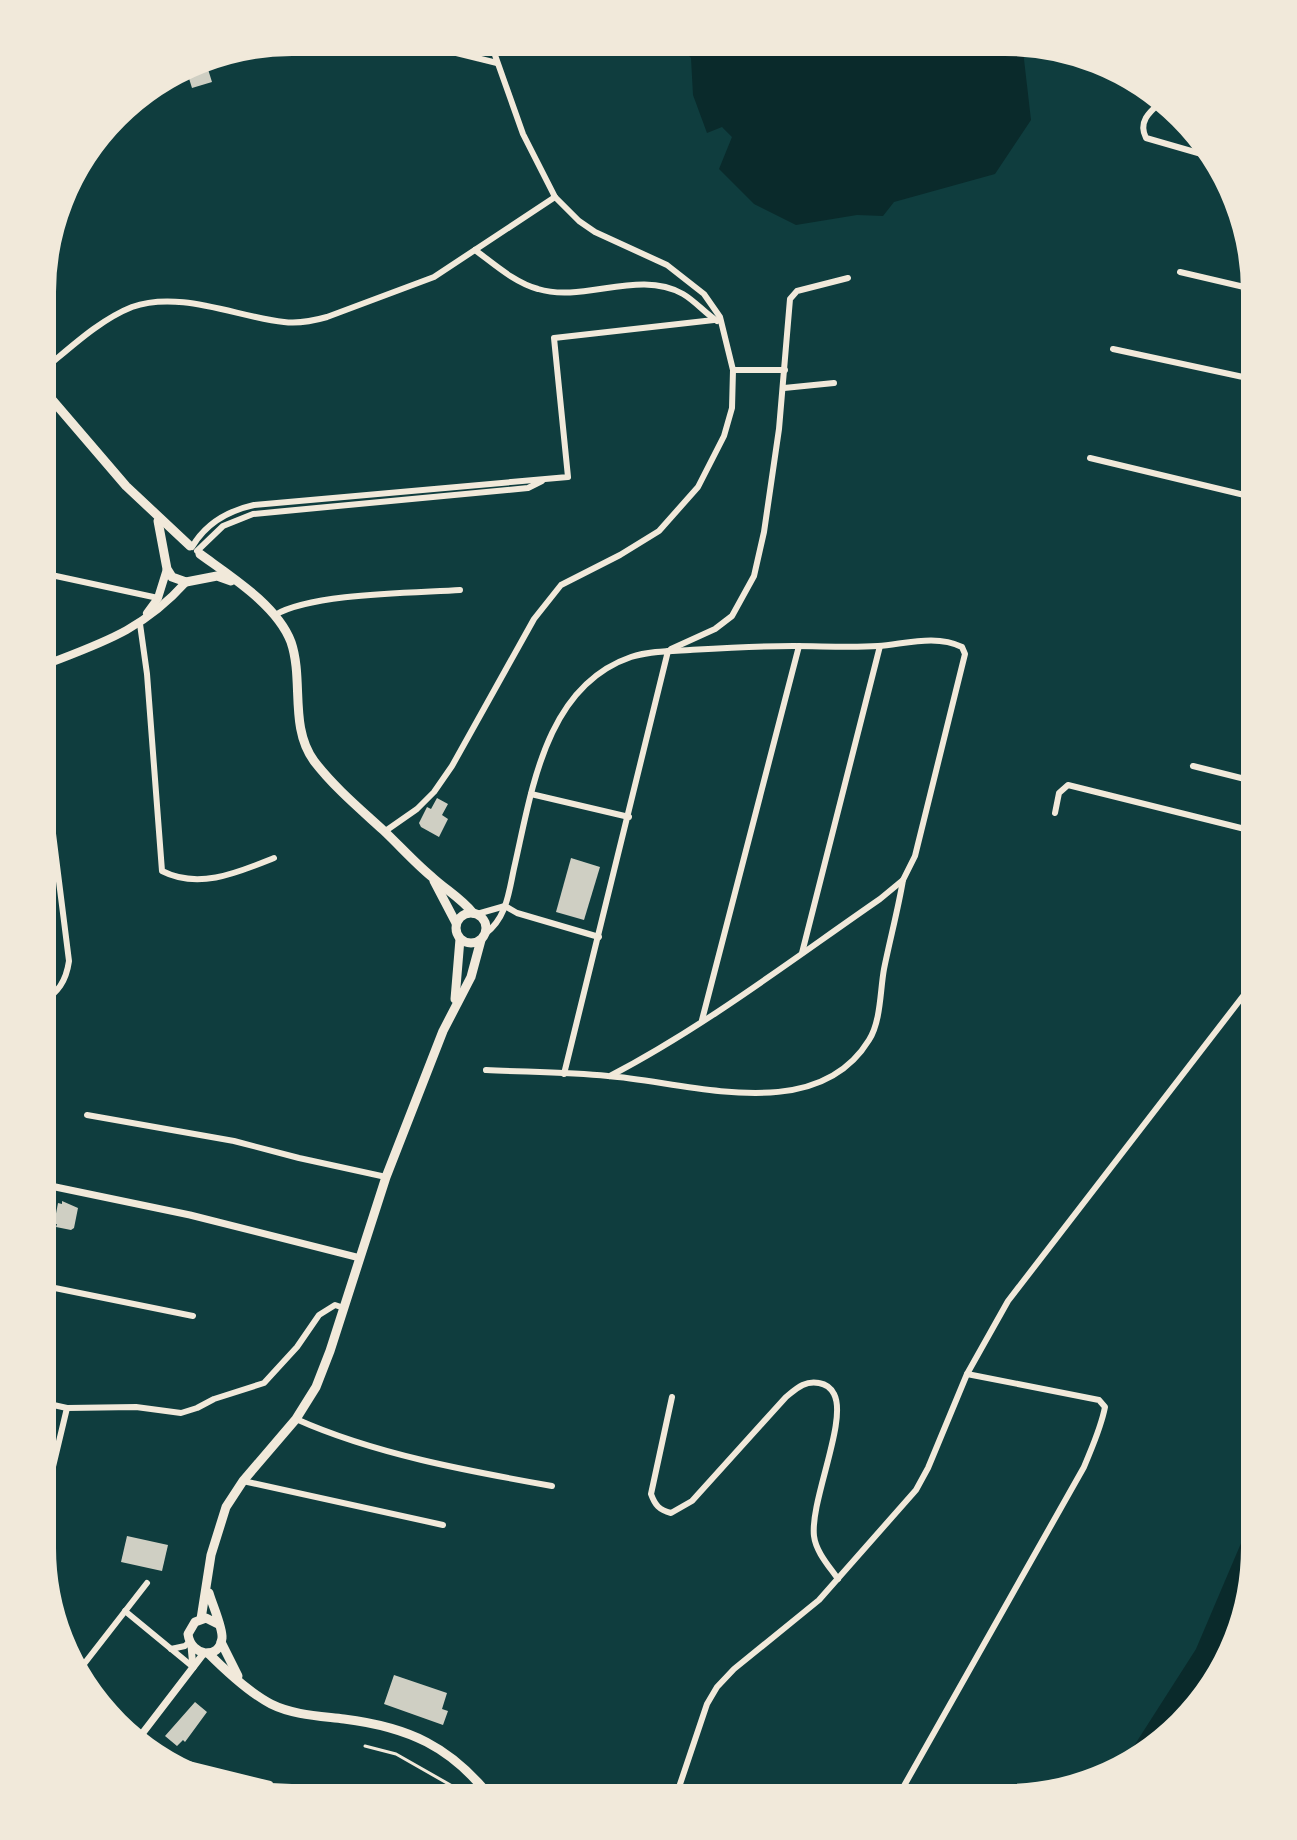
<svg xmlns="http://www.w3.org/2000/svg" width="1297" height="1840" viewBox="0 0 1297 1840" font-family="'Sofia Sans Condensed',sans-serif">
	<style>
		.water { fill: #0a2a2b }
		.building { fill: #cfcfc3 }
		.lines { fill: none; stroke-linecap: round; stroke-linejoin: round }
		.service { stroke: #f1e9da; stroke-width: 3 }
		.minor { stroke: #f1e9da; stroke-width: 6 }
		.tertiary { stroke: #f1e9da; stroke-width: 7 }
		.secondary { stroke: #f1e9da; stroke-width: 8 }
		.primary { stroke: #f1e9da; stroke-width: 9 }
		.rim { fill: none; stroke: #f1e9da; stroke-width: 4 }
	</style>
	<rect width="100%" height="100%" fill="#0f3d3e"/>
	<g class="water">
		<path d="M674,41L1022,42L1031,120L995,174L894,202L883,216L857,215L796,225L754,204L719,169L732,137L722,127L707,133L693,95L691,58Z"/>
		<path d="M1256,1508V1565L1214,1688L1116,1774L1196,1649Z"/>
	</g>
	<g class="building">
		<path d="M207,66L212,82L192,88L187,72Z"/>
		<path d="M437,798L448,804L442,815L448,819L439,837L421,827L419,823L427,807L431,809Z"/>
		<path d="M571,858L600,867L584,920L556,912Z"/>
		<path d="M62,1201L78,1208L74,1228L71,1230L56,1227L57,1224H54L58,1203L62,1204Z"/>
		<path d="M127,1536L168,1545L162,1571L121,1562Z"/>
		<path d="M394,1675L447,1693L442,1709L448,1711L443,1725L384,1704Z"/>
		<path d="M195,1702L207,1712L185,1742L183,1740L177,1746L165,1736Z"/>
	</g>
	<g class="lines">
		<g class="service">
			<path d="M43,255L46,254"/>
			<path d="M365,1746L396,1754L475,1799"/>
		</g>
		<g class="minor">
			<path d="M384,40L432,47L497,63"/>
			<path d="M1164,99C1152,110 1137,120 1146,138L1212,157"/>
			<path d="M475,250C494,264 515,283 538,289C584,303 639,269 683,294C695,301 705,313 717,321"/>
			<path d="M1180,272L1257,290"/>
			<path d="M1113,349L1257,380"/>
			<path d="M733,370H785"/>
			<path d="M42,371C69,349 99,320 132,307C180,290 237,317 284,322C299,324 313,321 327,317L434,277L555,197"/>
			<path d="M784,388L834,383"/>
			<path d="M1090,458L1257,498"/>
			<path d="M192,547C206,523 227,511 254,505L568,477L554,338L714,320"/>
			<path d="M197,551L223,526L253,514L528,488L542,481"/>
			<path d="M42,573L158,598"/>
			<path d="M275,615C312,593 414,593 460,590"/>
			<path d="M140,624L147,674L162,871C199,890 239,872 274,858"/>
			<path d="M671,649L715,629L732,616L754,576L764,532L779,429L790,299L797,291L848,278"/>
			<path d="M1193,766L1257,782"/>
			<path d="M531,794L629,817"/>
			<path d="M1055,813L1059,793L1068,785L1257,832"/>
			<path d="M384,832L417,809L434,792L452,766L534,619L561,585L620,555L659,531L698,487L724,436L732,408L733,370L720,317L704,294L667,265L595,232L579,221L555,197L523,134L490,41"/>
			<path d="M505,906L517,913L599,937"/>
			<path d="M477,914L505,906"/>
			<path d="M485,934C508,917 509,889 515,864C532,789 546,686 631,657C649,651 671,651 690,650C725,648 759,646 793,646C821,646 850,648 878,646C905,644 936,634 962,647L965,654L915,856L903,880L880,899C793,959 704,1027 610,1076"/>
			<path d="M802,953L880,646"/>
			<path d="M41,1004C58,992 66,982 69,961L41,738"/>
			<path d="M702,1020L799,646"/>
			<path d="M486,1070C526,1072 567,1072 608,1076C688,1082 816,1127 869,1040C881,1021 880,991 884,969C890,939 898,910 903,880"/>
			<path d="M564,1074L668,651"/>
			<path d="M87,1115L234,1141L299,1158L386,1177"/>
			<path d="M40,1285L193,1316"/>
			<path d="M672,1397L651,1494C655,1505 659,1510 671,1513L692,1501L786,1397C796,1389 805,1380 819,1383C825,1384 831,1388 834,1394C848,1420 810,1501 814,1536C816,1552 829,1566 838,1579"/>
			<path d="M40,1402L67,1408L136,1407L181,1413L197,1408L214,1399L264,1383L297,1347L319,1315L335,1305L344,1308"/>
			<path d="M296,1419C374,1454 468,1471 552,1486"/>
			<path d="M243,1481L443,1525"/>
			<path d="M40,1521L67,1408"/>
			<path d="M125,1611L193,1667"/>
			<path d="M171,1649L185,1646L189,1642"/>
			<path d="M77,1673L147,1583"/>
			<path d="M160,1757L270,1784"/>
			<path d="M677,1793L700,1799"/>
			<path d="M675,1799L707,1704L717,1687L734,1669L819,1600L916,1490L928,1468L967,1374L1008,1301L1257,978"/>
			<path d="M896,1800L1084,1467C1092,1447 1101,1428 1105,1407L1099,1400L967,1374"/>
		</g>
		<g class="tertiary">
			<path d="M41,1184L190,1215L360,1258"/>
			<path d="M191,1646L193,1667"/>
			<path d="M135,1743L204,1653"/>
		</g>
		<g class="secondary">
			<path d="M147,613L158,598L167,569"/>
			<path d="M42,666C101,643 142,631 186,582"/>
		</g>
		<g class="primary">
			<path d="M42,388L126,486L190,546"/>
			<path d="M158,521L167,569L172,577L186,582L217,576L231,581"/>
			<path d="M200,554C230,576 277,605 291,642C304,680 289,727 314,761C334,787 359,808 383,830C400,846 415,863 432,877C446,890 461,898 473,913"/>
			<path d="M434,881L456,923"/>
			<circle cx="471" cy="928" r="15"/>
			<path d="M455,999L460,939"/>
			<path d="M209,1593C212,1604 223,1628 222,1638C220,1660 191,1657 188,1634L195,1622L206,1618L218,1624"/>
			<path d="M201,1619L211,1555L226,1507L243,1481L296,1419L316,1387L330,1351L386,1177L443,1031L471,977L481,940"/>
			<path d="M221,1642L238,1676"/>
			<path d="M208,1653C226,1671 248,1692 271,1704C293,1715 320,1716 344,1719C408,1727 451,1746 492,1799"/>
		</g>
	</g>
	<path d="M0 0H1297V1840H0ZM292 54H1005A238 238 0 0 1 1243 292V1548A238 238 0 0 1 1005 1786H292A238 238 0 0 1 54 1548V292A238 238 0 0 1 292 54Z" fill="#f1e9da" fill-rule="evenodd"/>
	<path class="rim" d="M292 54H1005A238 238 0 0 1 1243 292V1548A238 238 0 0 1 1005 1786H292A238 238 0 0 1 54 1548V292A238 238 0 0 1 292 54Z"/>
</svg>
